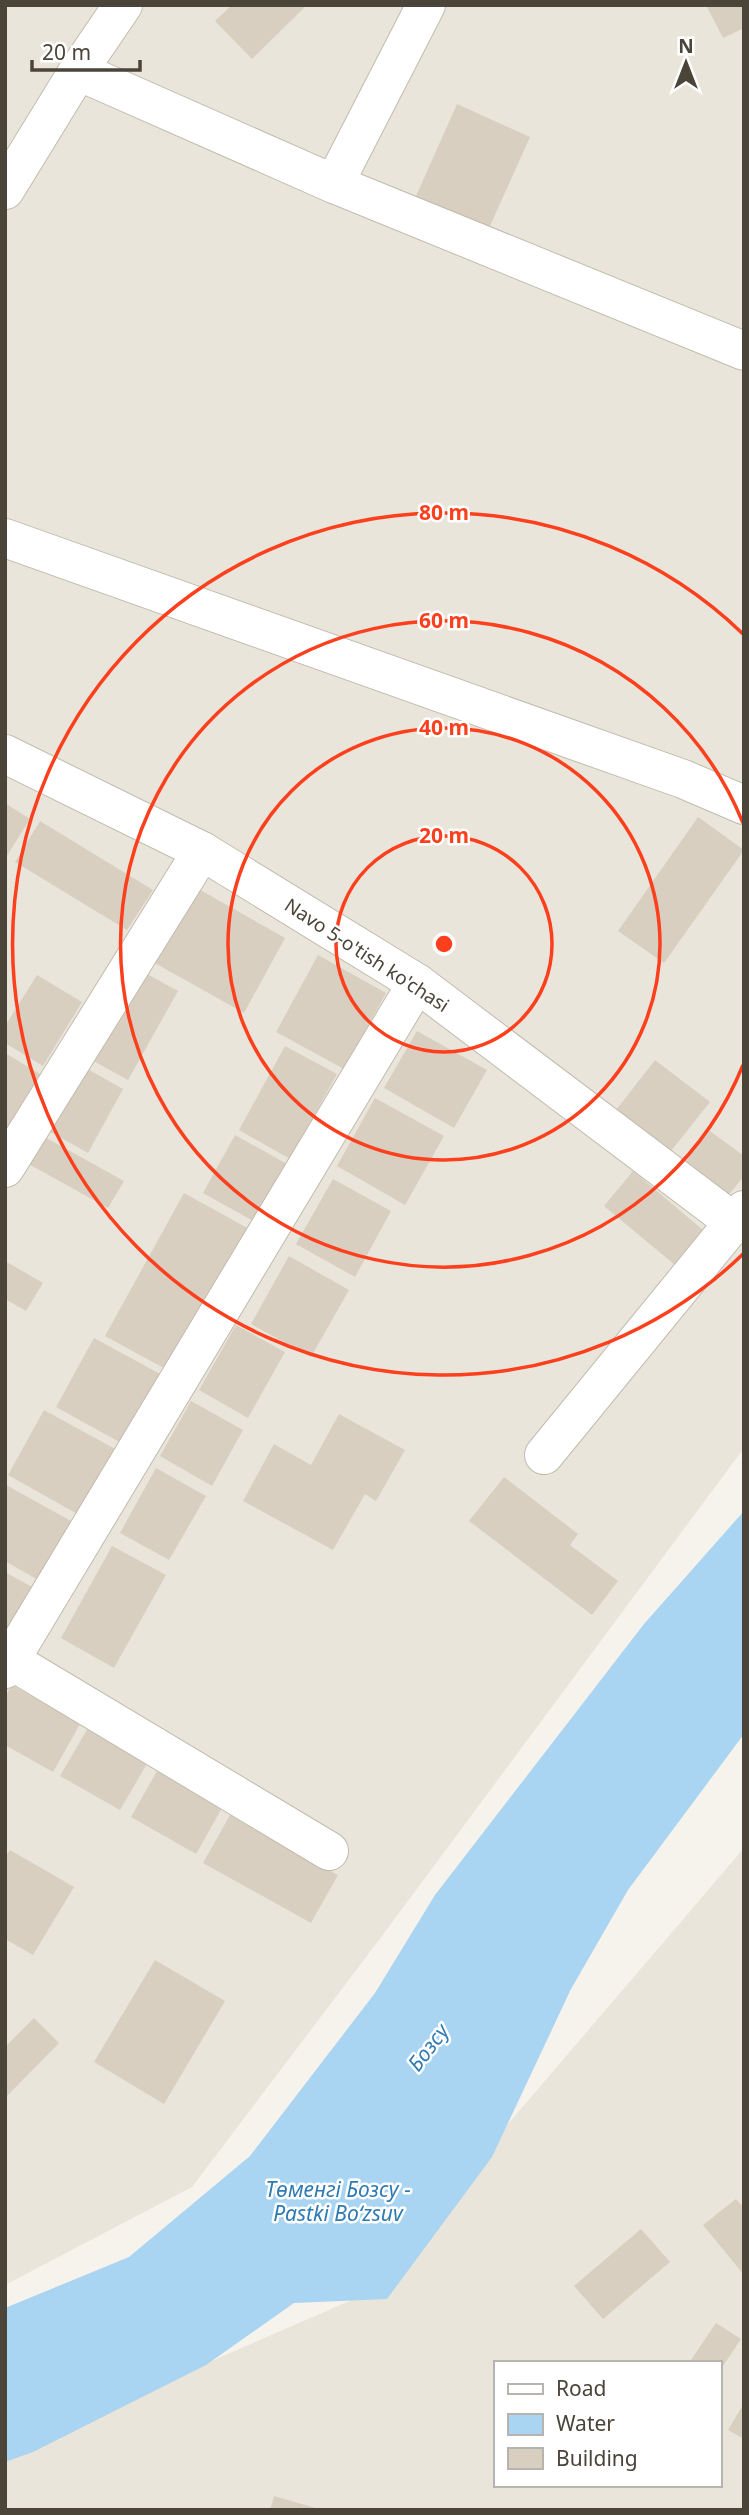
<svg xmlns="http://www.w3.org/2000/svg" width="749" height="2515" viewBox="0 0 749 2515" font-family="'Noto Sans',sans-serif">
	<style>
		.residential { fill: #eae5da; fill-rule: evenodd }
		.water { fill: #a9d4f2 }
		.building { fill: #d8cfc1 }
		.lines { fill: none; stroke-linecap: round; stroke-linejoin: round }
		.minor-casing { stroke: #c2bbae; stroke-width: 40 }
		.minor { stroke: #fff; stroke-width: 38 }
		.ring { fill: none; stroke: #fc3f1d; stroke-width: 3.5 }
		.labels { text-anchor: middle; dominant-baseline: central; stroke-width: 5; stroke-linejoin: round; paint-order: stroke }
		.street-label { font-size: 19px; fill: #4b4439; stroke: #fff }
		.water-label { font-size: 21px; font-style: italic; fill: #2e7ab2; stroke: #fff }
		.centre { fill: #fc3f1d; stroke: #fff; stroke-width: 3.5 }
		.ring-label { font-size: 21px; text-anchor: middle; font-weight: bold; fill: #fc3f1d; stroke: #fff; stroke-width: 5; stroke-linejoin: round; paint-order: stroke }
	</style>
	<rect width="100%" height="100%" fill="#f6f3ec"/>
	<g class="residential">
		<path d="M5,5H744V1448L379,1940L192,2187L5,2285Z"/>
		<path d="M744,1848V2510H5V2451L361,2296ZM495,2363H719V2485H495Z"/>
	</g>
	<path class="water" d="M744,1511V1734L628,1890L571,1989L492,2157L387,2299L294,2303L206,2365L33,2452L5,2462V2308L129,2257L250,2156L375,1993L435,1895L644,1624Z"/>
	<g class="building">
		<path d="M232,5H307L252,59L215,21Z"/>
		<path d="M706,5H744V28L723,38Z"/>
		<path d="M457,104L530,137L485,237L412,205Z"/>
		<path d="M5,803L30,819L5,859Z"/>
		<path d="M698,817L744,850L664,963L618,931Z"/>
		<path d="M40,821L153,890L127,930L15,862Z"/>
		<path d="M195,887L285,938L244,1013L153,962Z"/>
		<path d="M318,955L386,993L344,1069L276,1032Z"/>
		<path d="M138,969L178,991L128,1080L88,1058Z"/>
		<path d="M37,975L82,1002L43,1066L5,1043V1026Z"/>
		<path d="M417,1031L487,1070L454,1128L384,1088Z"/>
		<path d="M285,1046L337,1074L290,1159L239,1130Z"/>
		<path d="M5,1053L40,1074L5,1131Z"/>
		<path d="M655,1060L710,1102L667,1156L613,1114Z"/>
		<path d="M84,1067L123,1089L88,1153L49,1131Z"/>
		<path d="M375,1098L444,1136L405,1205L337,1166Z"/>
		<path d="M710,1131L744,1156V1176L726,1198L683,1165Z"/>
		<path d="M41,1135L124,1181L108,1208L25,1162Z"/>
		<path d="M235,1135L287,1164L255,1222L203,1193Z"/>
		<path d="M633,1171L716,1241L687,1275L604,1206Z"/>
		<path d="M333,1179L391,1211L355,1277L296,1244Z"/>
		<path d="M184,1193L251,1230L171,1372L105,1336Z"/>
		<path d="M289,1256L349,1290L311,1357L251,1324Z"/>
		<path d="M5,1261L43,1283L26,1311L5,1299Z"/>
		<path d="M236,1325L285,1352L248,1418L199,1390Z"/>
		<path d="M94,1338L162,1375L123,1444L56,1407Z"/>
		<path d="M191,1401L243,1430L212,1486L160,1456Z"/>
		<path d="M44,1410L117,1450L81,1516L8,1475Z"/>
		<path d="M339,1414L405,1450L376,1501L365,1494L333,1550L243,1501L274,1444L311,1465Z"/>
		<path d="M156,1468L206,1496L169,1560L120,1533Z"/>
		<path d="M504,1477L578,1534L570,1545L618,1581L592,1615L469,1521Z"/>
		<path d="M6,1485L71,1521L38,1580L5,1561Z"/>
		<path d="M112,1546L166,1575L114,1668L61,1638Z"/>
		<path d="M5,1572L34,1588L5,1639Z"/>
		<path d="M12,1685L80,1724L53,1772L5,1745V1697Z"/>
		<path d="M88,1728L148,1762L120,1810L60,1776Z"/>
		<path d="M157,1771L222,1808L196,1854L131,1817Z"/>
		<path d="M230,1815L338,1875L311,1923L203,1863Z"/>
		<path d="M10,1850L74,1887L33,1955L5,1939V1857Z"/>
		<path d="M155,1960L225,2001L164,2104L94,2062Z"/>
		<path d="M34,2018L59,2043L5,2098V2047Z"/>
		<path d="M736,2199L744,2208V2275L703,2225Z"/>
		<path d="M641,2229L670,2262L603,2319L574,2286Z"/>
		<path d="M716,2323L741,2339L719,2372V2363H689Z"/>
		<path d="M744,2403V2439L728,2430Z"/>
		<path d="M274,2496L319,2509L318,2510H270Z"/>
	</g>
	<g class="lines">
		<g class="minor-casing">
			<g id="minor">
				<path d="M78,71L334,184L744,351"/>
				<path d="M334,184L426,5"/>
				<path d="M5,190L78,71L123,5"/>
				<path d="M5,538L683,779L744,805"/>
				<path d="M5,754L202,851L417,983L735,1223"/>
				<path d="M5,1168L202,851"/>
				<path d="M544,1455L744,1210"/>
				<path d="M10,1660L329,1851"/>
				<path d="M5,1669L417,983"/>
			</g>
		</g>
		<use href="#minor" class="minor"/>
	</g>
	<g class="ring">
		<circle cx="444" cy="944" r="108"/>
		<circle cx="444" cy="944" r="216"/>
		<path d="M743 1065A323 323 0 1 1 743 823"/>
		<path d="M743 1254A431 431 0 1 1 743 634"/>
	</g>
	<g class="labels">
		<g class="street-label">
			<text transform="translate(367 955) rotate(33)">Navo 5-o'tish ko'chasi</text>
		</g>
		<g class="water-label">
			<text transform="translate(428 2047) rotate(-53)">Бозсу</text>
			<text x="338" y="2189">Төменгі Бозсу -<tspan x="338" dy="24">Pastki Boʻzsuv</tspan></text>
		</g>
	</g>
	<circle cx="444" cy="944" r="10" class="centre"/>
	<g class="ring-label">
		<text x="444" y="520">80 m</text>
		<text x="444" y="628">60 m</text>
		<text x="444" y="735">40 m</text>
		<text x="444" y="843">20 m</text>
	</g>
	<rect width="749" height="2515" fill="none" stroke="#4b4439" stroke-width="14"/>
	<rect x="494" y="2361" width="228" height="126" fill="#ffffff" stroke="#b7b4b0" stroke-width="2"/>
	<rect x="508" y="2384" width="35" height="10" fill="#ffffff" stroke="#b7b4b0" stroke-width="2"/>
	<text x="556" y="2396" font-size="21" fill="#4b4439">Road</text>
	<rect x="508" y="2414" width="35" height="21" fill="#a9d4f2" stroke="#b7b4b0" stroke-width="2"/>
	<text x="556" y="2431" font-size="21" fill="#4b4439">Water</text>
	<rect x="508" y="2448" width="35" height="21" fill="#d8cfc1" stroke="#b7b4b0" stroke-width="2"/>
	<text x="556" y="2466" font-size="21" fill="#4b4439">Building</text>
	<g transform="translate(686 63)" stroke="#ffffff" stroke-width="5" paint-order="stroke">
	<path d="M0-5L12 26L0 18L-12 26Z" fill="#4b4439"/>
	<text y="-10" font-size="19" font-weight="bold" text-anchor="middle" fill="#4b4439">N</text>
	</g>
	<path d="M32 60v10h108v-10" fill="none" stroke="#4b4439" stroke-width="3.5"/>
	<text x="42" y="60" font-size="21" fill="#4b4439" stroke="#ffffff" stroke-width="5" paint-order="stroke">20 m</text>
</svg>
